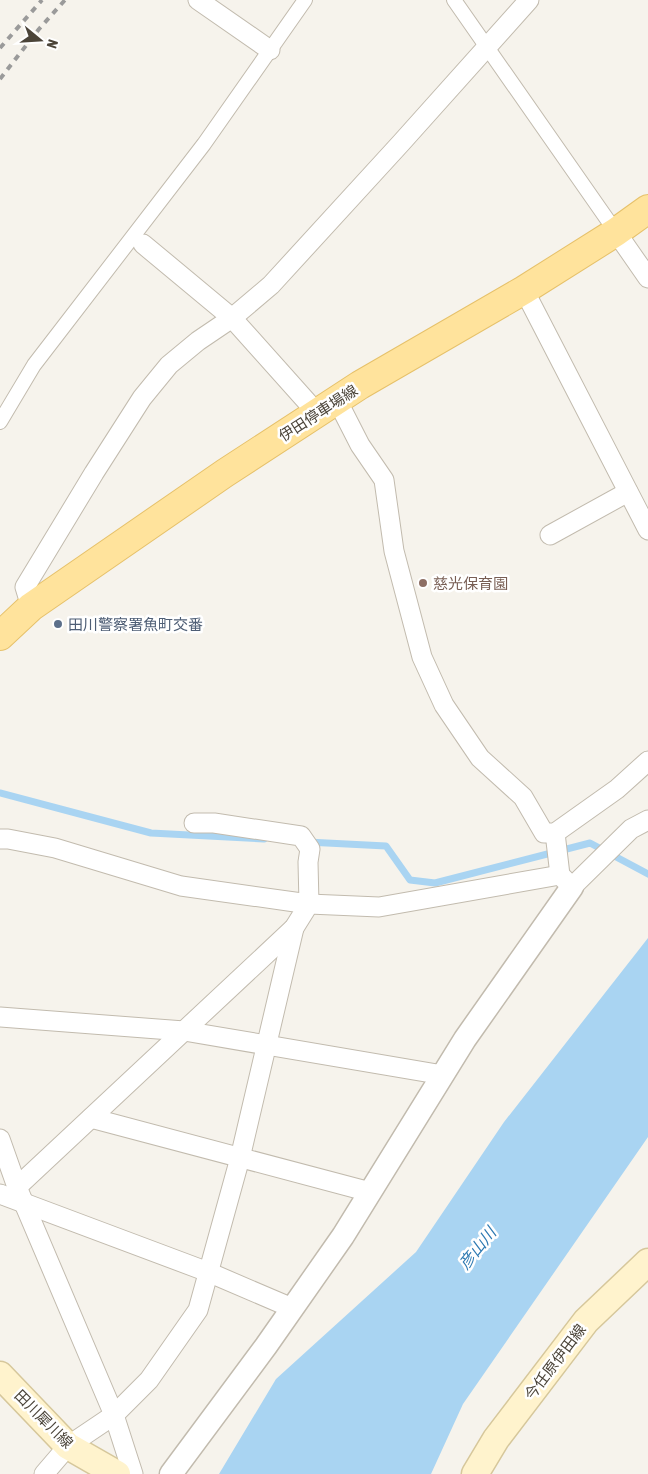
<svg xmlns="http://www.w3.org/2000/svg" width="648" height="1474" viewBox="0 0 648 1474" font-family="'Asap Condensed','Noto Sans JP',sans-serif">
	<style>
		.water { fill: #a9d4f2 }
		.lines { fill: none; stroke-linecap: round; stroke-linejoin: round }
		.stream { stroke: #a9d4f2; stroke-width: 7 }
		.pedestrian-casing { stroke: #c2bbae; stroke-width: 16 }
		.minor-casing { stroke: #c2bbae; stroke-width: 21 }
		.tertiary-casing { stroke: #c2bbae; stroke-width: 25 }
		.secondary-casing { stroke: #d6c79b; stroke-width: 29 }
		.primary-casing { stroke: #e6c16a; stroke-width: 30 }
		.pedestrian { stroke: #fff; stroke-width: 14 }
		.minor { stroke: #fff; stroke-width: 19 }
		.tertiary { stroke: #fff; stroke-width: 22 }
		.secondary { stroke: #fff3cd; stroke-width: 26 }
		.primary { stroke: #ffe39c; stroke-width: 28 }
		.rail { stroke: #9a9a9a; stroke-width: 4; stroke-dasharray: 6 6; stroke-linecap: butt }
		.education-dot { fill: #8d6e63; stroke: #fff; stroke-width: 2 }
		.service-dot { fill: #5c6f8a; stroke: #fff; stroke-width: 2 }
		.labels { text-anchor: middle; dominant-baseline: central; stroke-width: 5; stroke-linejoin: round; paint-order: stroke }
		.street-label { font-size: 15px; fill: #4b4439; stroke: #fff }
		.education-label { font-size: 15px; fill: #785e54; stroke: #fff; text-anchor: start }
		.service-label { font-size: 15px; fill: #4e5e75; stroke: #fff; text-anchor: start }
		.water-label { font-size: 16px; font-style: italic; fill: #2e7ab2; stroke: #fff }
	</style>
	<rect width="100%" height="100%" fill="#f6f3ec"/>
	<path class="water" d="M648,938V1137L463,1404L431,1474H219L276,1379L416,1252L504,1122Z"/>
	<g class="lines">
		<g class="stream">
			<path d="M0,793L151,833L264,839"/>
			<path d="M307,842L386,846L410,880L435,883L590,843L648,874"/>
		</g>
		<g class="pedestrian-casing">
			<g id="pedestrian">
				<path d="M454,0L616,232"/>
				<path d="M0,422L34,365L204,144L305,0"/>
			</g>
		</g>
		<g class="minor-casing">
			<g id="minor">
				<path d="M198,0L270,50"/>
				<path d="M616,232L648,278"/>
				<path d="M143,244L232,318L317,413"/>
				<path d="M524,290L648,530"/>
				<path d="M337,400L360,445L384,480L394,551L422,657L444,705L480,758L523,797L544,833H555L617,789L648,761"/>
				<path d="M550,535L628,492"/>
				<path d="M31,607L25,587L94,473L142,398L169,365L198,341L232,318L271,285L401,143L529,0"/>
				<path d="M555,833L560,875L572,887L631,829L648,820"/>
				<path d="M0,839H8L55,848L181,886L309,904L379,907L560,875"/>
				<path d="M0,1017L184,1031L443,1075"/>
				<path d="M91,1118L370,1192"/>
				<path d="M0,1139L17,1187L114,1415L133,1474"/>
				<path d="M17,1187L294,928L309,904L308,862L310,849L301,836L214,823H194"/>
				<path d="M0,1194L208,1272L292,1308"/>
				<path d="M44,1474L68,1446L114,1415L149,1380L198,1310L240,1158L294,928"/>
			</g>
		</g>
		<g class="tertiary-casing">
			<path id="tertiary" d="M171,1474L266,1346L343,1236L465,1039L572,887"/>
		</g>
		<g class="secondary-casing">
			<g id="secondary">
				<path d="M0,1375L68,1446L117,1474"/>
				<path d="M475,1474L496,1439L586,1321L648,1262"/>
			</g>
		</g>
		<g class="primary-casing">
			<path id="primary" d="M0,636L31,607L225,473L360,385L524,290L616,232L648,209"/>
		</g>
		<use href="#pedestrian" class="pedestrian"/>
		<use href="#minor" class="minor"/>
		<use href="#tertiary" class="tertiary"/>
		<use href="#secondary" class="secondary"/>
		<use href="#primary" class="primary"/>
		<g class="rail">
			<path d="M0,48L42,0"/>
			<path d="M0,79L39,29L65,0"/>
		</g>
	</g>
	<circle class="education-dot" cx="423" cy="583" r="5"/>
	<circle class="service-dot" cx="58" cy="624" r="5"/>
	<g class="labels">
		<g class="street-label">
			<text transform="translate(318 413) rotate(-33)">伊田停車場線</text>
			<text transform="translate(555 1362) rotate(-53)">今任原伊田線</text>
			<text transform="translate(44 1419) rotate(45)">田川犀川線</text>
		</g>
		<g class="education-label">
			<text x="433" y="583">慈光保育園</text>
		</g>
		<g class="service-label">
			<text x="68" y="624">田川警察署魚町交番</text>
		</g>
		<g class="water-label">
			<text transform="translate(477 1248) rotate(-51)">彦山川</text>
		</g>
	</g>
	<g transform="translate(40 40) rotate(108)" stroke="#ffffff" stroke-width="4" paint-order="stroke">
	<path d="M0-4L9 19L0 12L-9 19Z" fill="#4b4439"/>
	<text y="-8" font-size="14" font-weight="bold" text-anchor="middle" fill="#4b4439">N</text>
	</g>
</svg>
